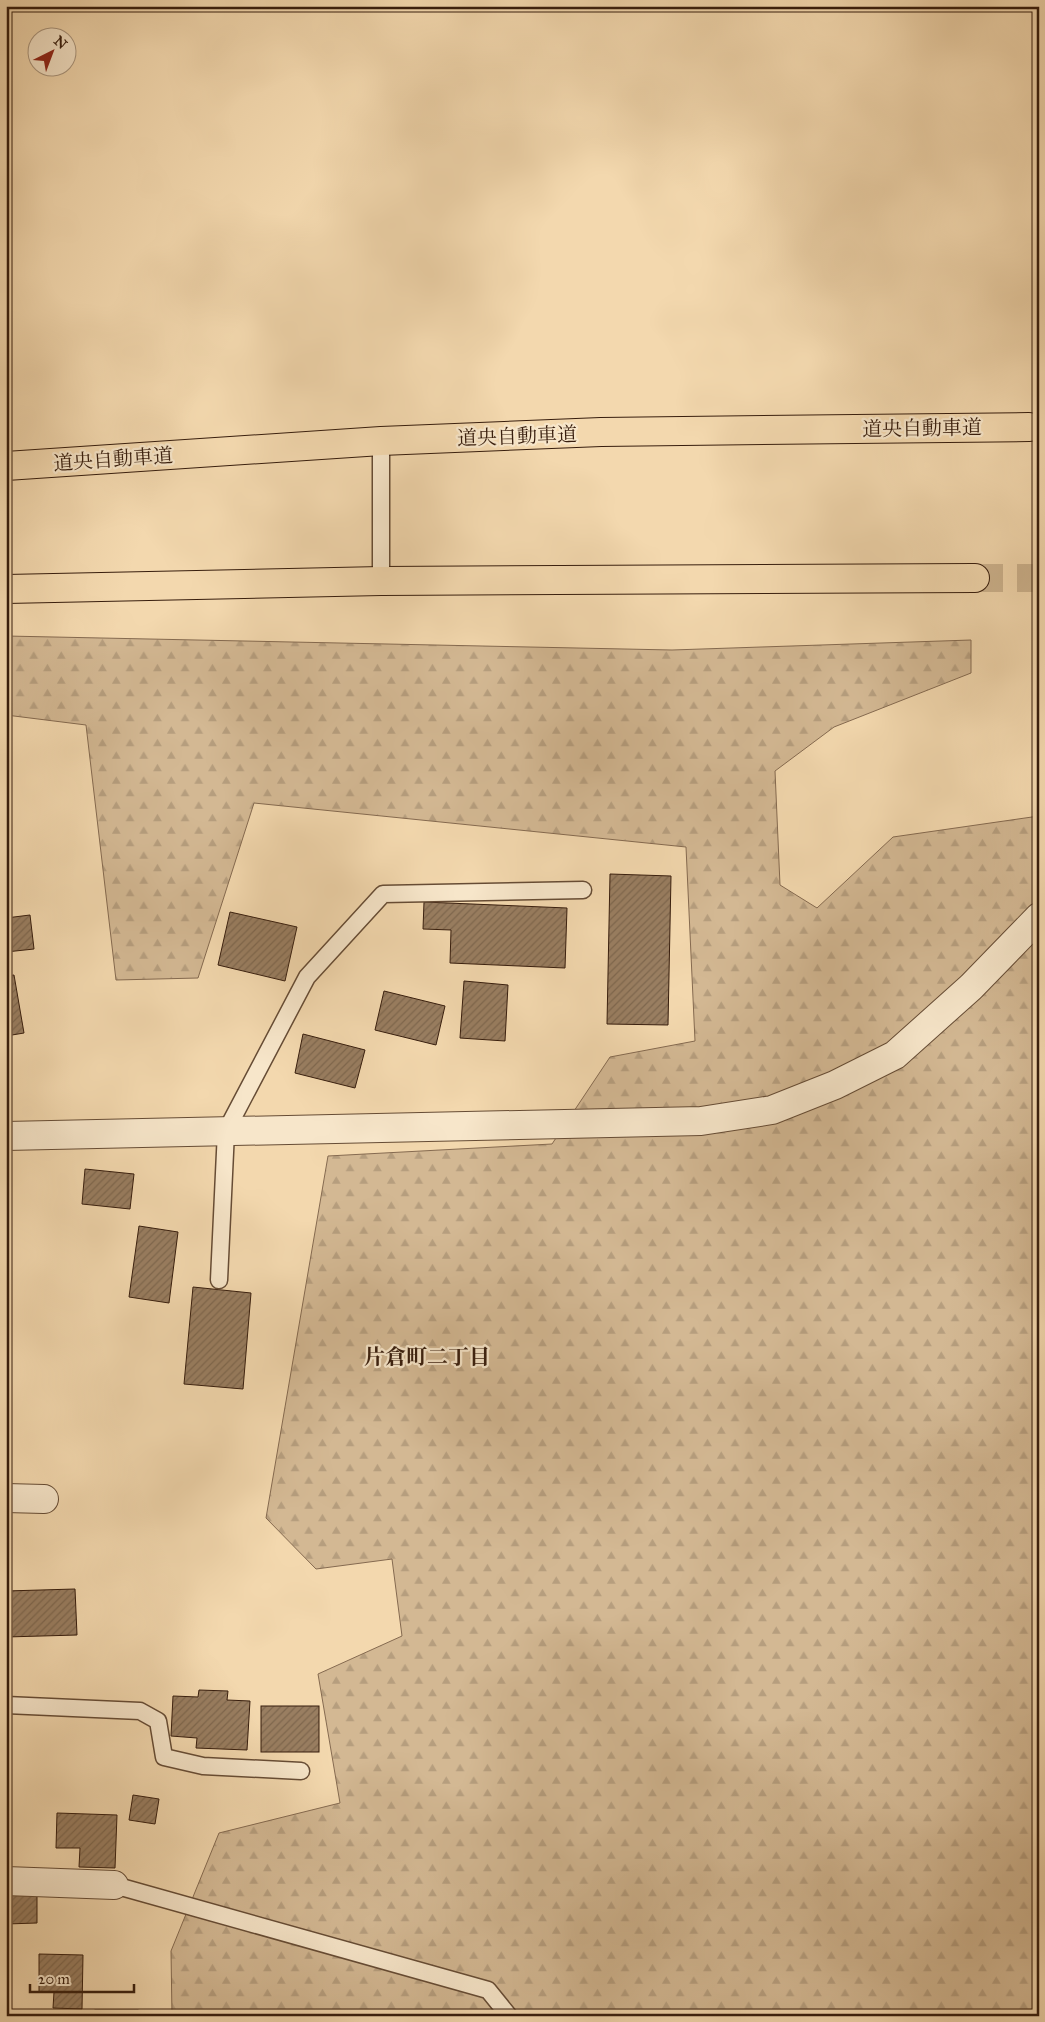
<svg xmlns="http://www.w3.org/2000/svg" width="1045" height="2022" viewBox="0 0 1045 2022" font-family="'IM FELL Great Primer','Noto Serif JP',serif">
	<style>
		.forest { fill: url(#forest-firs); stroke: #856a50 }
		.building { fill: url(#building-hatch); stroke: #371d0d }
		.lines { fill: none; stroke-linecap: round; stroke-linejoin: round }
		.motorway-tunnel { stroke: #cdb38e; stroke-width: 28; stroke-dasharray: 28 14; stroke-linecap: butt }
		.service-casing { stroke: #664c35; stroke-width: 19 }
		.minor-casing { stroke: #664c35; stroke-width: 30 }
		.motorway-casing { stroke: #371d0d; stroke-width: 30 }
		.service { stroke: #f7e6ca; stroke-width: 16 }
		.minor { stroke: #f7e6ca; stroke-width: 28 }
		.motorway { stroke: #f3d8ae; stroke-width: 28 }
		.labels { text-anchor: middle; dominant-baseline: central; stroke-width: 4.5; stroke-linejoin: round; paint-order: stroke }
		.street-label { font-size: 20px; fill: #371d0d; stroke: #f7e6ca }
		.neighbourhood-label { font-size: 21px; font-weight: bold; fill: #371d0d; stroke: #f7e6ca }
	</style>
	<defs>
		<pattern id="forest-firs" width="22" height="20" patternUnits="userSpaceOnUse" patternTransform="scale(1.25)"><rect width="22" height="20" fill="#d3b893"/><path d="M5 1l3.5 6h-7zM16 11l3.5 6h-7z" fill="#b69e7e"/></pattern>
		<pattern id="building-hatch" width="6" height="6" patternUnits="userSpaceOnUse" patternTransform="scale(1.25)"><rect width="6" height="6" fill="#997e61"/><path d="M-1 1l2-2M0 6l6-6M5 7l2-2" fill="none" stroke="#7e674e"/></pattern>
	</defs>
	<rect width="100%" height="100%" fill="#f3d8ae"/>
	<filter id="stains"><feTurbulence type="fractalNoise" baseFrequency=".004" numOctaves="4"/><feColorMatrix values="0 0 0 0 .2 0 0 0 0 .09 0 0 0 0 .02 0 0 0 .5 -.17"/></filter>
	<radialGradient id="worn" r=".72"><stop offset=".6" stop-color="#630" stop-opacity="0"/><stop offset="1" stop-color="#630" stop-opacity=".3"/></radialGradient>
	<path class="forest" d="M6,636L672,650L971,640V673L834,727L775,771L780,885L817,908L893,837L1039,816V2016H172L171,1951L219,1833L340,1803L318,1674L402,1636L392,1559L316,1569L266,1518L328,1156L552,1144L610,1057L695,1041L686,847L254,803L198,978L116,980L86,725L6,715Z"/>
	<g class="building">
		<path d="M6,747H10L9,785H6Z"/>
		<path d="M610,874L671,876L668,1025L607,1024Z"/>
		<path d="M424,902L567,908L565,968L450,963L451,930L423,929Z"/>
		<path d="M230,912L297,927L285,981L218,965Z"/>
		<path d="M30,915L34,949L6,952V918Z"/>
		<path d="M14,975L24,1033L6,1036V976Z"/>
		<path d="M464,981L508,985L505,1041L460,1038Z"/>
		<path d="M384,991L445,1006L436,1045L375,1030Z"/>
		<path d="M303,1034L365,1050L355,1088L295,1073Z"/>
		<path d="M85,1169L134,1174L130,1209L82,1204Z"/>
		<path d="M139,1226L178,1232L169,1303L129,1297Z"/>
		<path d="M193,1287L251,1293L243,1389L184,1384Z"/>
		<path d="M75,1589L77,1635L6,1637V1591Z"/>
		<path d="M199,1690L228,1691L227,1700L250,1701L247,1750L196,1748L197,1738L171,1736L173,1696L198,1697Z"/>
		<rect x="261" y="1706" width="58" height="46"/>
		<path d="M133,1795L159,1799L155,1824L129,1820Z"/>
		<path d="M57,1813L117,1815L115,1868L79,1867L80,1848H56Z"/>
		<path d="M37,1891V1923L6,1924V1892Z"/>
		<path d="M39,1954L83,1955L82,2009L53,2008L54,1992H39Z"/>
		<rect x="95" y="2010" width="43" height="6"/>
	</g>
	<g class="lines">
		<path class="motorway-tunnel" d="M975,578H1039"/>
		<g class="service-casing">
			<g id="service">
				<path d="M381,441V581"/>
				<path d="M219,1280L226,1131L307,977L383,894L583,890"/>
				<path d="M6,1705L140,1711L158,1721L164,1757L203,1766L301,1771"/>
				<path d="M114,1885L488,1990L509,2016"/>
			</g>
		</g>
		<g class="minor-casing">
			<g id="minor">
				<path d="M6,1136L701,1121L772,1110L835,1085L895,1055L971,987L1039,917"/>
				<path d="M6,1498L44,1499"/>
				<path d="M6,1881L114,1885"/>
			</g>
		</g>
		<g class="motorway-casing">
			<g id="motorway">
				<path d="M6,466L381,441L601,432L1029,427"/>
				<path d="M6,589L381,581L975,578"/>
			</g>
		</g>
		<use href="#service" class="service"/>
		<use href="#minor" class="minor"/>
		<use href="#motorway" class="motorway"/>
	</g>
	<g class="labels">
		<g class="street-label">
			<text transform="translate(922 428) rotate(-1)">道央自動車道</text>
			<text transform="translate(517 436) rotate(-2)">道央自動車道</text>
			<text transform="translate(113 459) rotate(-4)">道央自動車道</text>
		</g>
		<g class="neighbourhood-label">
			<text x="427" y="1357">片倉町二丁目</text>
		</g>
	</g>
	<rect width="1045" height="2022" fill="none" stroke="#f3d8ae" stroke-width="25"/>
	<rect x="8" y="8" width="1030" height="2007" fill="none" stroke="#371d0d" stroke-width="2.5"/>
	<rect x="12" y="12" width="1020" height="1997" fill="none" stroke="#371d0d"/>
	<g transform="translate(52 52) rotate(42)"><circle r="24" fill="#f7e6ca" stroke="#aa967e"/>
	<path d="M0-4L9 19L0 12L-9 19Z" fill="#8f2418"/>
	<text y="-8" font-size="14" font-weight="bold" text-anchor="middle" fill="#371d0d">N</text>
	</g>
	<path d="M30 1984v8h104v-8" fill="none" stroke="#371d0d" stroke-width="2.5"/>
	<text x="38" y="1984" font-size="15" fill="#371d0d" stroke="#f7e6ca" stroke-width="4" paint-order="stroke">20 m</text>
	<rect width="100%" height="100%" filter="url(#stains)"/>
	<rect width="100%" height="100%" fill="url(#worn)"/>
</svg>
